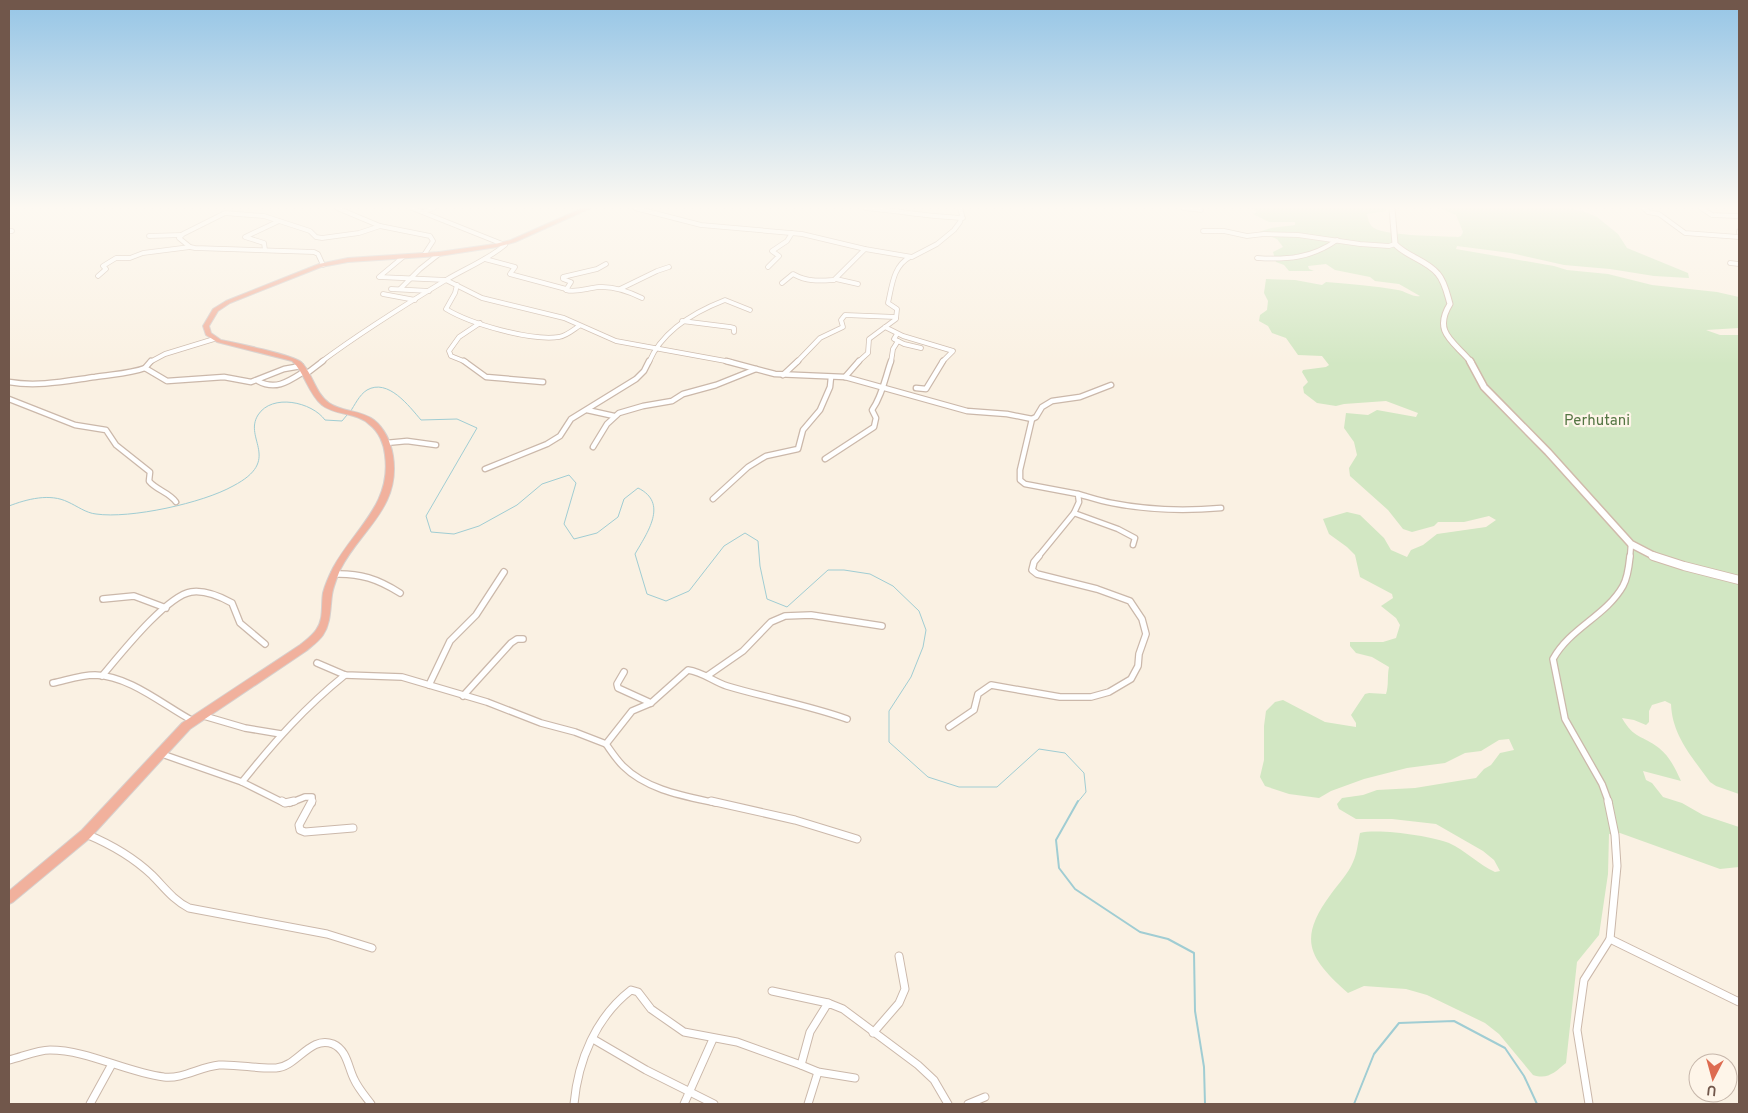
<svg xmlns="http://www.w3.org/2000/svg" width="1748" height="1113" viewBox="0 0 1748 1113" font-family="Overpass,sans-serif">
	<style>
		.green { fill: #d2e7c3 }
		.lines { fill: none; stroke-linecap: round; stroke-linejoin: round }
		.stream-far1 { stroke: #a0cdd3; stroke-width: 1 }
		.stream { stroke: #a0cdd3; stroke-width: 2 }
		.street-far3-casing { stroke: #cbb8aa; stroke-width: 5.5 }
		.street-far2-casing { stroke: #cbb8aa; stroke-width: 7 }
		.street-far1-casing { stroke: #cbb8aa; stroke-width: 8 }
		.street-casing { stroke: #cbb8aa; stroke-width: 9 }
		.secondary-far2-casing { stroke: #d0baab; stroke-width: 7 }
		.secondary-far1-casing { stroke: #d0baab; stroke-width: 9 }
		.secondary-casing { stroke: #d0baab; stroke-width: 10 }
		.highway-casing { stroke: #d7d0cd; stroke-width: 2 }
		.street-far3 { stroke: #fff; stroke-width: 4 }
		.street-far2 { stroke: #fff; stroke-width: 4.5 }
		.street-far1 { stroke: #fff; stroke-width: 5.5 }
		.street { stroke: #fff; stroke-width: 7 }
		.secondary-far2 { stroke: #fff; stroke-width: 5 }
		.secondary-far1 { stroke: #fff; stroke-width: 6 }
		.secondary { stroke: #fff; stroke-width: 8 }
		.highway { fill: #f1b19d; fill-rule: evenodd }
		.labels { text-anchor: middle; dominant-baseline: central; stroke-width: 4.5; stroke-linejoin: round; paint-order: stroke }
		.park-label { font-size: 15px; fill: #547643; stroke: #fef5e9 }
	</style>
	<rect width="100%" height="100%" fill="#faf1e3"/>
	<path class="green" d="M1252,208H1386V211L1367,214C1368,219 1369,225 1374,228C1388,236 1440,236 1458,237L1461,236L1463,232L1456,215L1440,208H1568L1583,211L1597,217L1618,234L1627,248L1688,273L1689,278L1654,276L1610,269L1564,265L1511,253L1457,246L1456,249L1554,266L1567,270L1608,274L1652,285L1717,292L1739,297V328L1706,330L1720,335H1739V794L1716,786L1710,782C1692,757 1672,735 1671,704L1665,701L1652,705L1649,711V722L1646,725L1634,720L1622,718C1634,739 1642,735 1659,748C1670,757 1675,768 1681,781L1643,771L1646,780L1652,783L1663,797L1682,803L1703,815L1739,827V867L1720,869L1620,833L1609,834L1608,874L1599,935L1577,962L1566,1063C1555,1072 1548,1080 1533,1075L1499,1034L1485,1023L1427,995L1406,989L1364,986L1348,993C1309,958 1297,940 1331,894C1338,884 1348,874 1353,862C1357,854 1358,842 1360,833C1377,828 1432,836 1449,843C1465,850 1479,865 1495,872L1500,871L1494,860L1483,851L1436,824L1392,819H1356L1339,809L1337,804L1342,798L1363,795L1377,790L1415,788L1476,778L1484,769L1491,765L1500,753L1514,750L1509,739L1499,740L1481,751L1465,753L1445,763L1407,768L1364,779L1331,791L1319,798L1289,794L1265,786L1260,777L1264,760V726L1266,711L1275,702L1283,700L1325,722L1356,727V723L1351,715L1365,694L1369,693L1386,694C1389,685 1387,676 1389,667L1372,657L1356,653L1350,646V642H1383L1396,638L1400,625L1396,618L1381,606L1393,598L1392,594L1360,577L1355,555L1347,547L1329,534L1323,519L1347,512L1360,515L1384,538L1391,550L1407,557L1411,550L1423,545L1437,534L1486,527L1496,520L1489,516L1464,522H1438L1434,526L1412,532L1403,529L1388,510L1350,476L1349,468L1357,455L1354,442L1344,428L1346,413L1368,415L1377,410L1416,417L1418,413L1386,401L1344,404L1336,406L1317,403L1304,393L1303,387L1308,382L1302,372L1303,370L1326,367L1329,365L1322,356L1298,355L1286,338L1272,333L1268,326L1259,321L1260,315L1267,310L1268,301L1264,293L1266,279L1295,280L1322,285L1326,282C1350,284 1375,286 1398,290C1405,291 1414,298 1420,296L1399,284L1375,281L1370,277L1335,270L1326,264L1308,266L1309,269L1314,271H1289L1284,265L1276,262L1273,252L1283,247L1277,239L1259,232L1271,228L1295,225V222H1269L1253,214L1257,212Z"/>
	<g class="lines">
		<g class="stream-far1">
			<path d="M350,412C355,405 359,395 367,390C388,378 409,406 421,420L457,419L477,428L426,516L431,532L454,534L479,526L517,505L542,484L569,475L576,483L564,524L574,539L597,533L618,517L624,499L638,488C669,503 647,533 635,554L647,594L666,601L689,591L724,546L745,533L758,541L760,566L767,599L787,607L828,570H844L870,574L893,586L919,611L926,630L923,647L911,677L889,711V742L928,777L959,787H997L1039,749L1065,753L1084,773L1086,792L1077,803"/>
			<path d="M9,506C27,499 50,493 68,502C77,506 86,513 96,514C130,519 203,503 233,486C283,460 243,439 258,415C272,393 312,402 325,420L342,421L347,415"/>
		</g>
		<g class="stream">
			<path d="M1078,801L1056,840L1059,868L1075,889L1140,932L1168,939L1194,953L1195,1011L1204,1067L1205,1104"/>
			<path d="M1354,1104L1374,1054L1399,1023L1454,1021L1505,1048L1524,1076L1537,1104"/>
		</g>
		<g class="street-far3-casing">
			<g id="street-far3">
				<path d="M337,208L380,226L430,236L433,241L424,255"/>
				<path d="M635,208L701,225L802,234L865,249L912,257L937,244L954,230L960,222L962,215L960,208"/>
				<path d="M866,208C899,211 930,217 963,218"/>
				<path d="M1184,208L1201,210"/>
				<path d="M1644,208L1648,212L1659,214L1685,233L1739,237"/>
				<path d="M1701,208L1712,215L1737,216"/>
				<path d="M423,212L434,208"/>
				<path d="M9,231H12"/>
				<path d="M1203,231H1224L1247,236L1264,234L1298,235L1360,244L1389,246L1395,244"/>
				<path d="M1739,231V233"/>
				<path d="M149,236L181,235"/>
				<path d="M265,250L264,243L245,237L279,221"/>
				<path d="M403,257L379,277L446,280L482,298L564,318L616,341L731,362"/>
				<path d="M1257,258C1287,260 1312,258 1337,240"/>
				<path d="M485,259L515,267L510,274L566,289"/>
				<path d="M1730,263L1739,264"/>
				<path d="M606,264L597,269L563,277V279L571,282L566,290C577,293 587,288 599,287C614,286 628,291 642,298"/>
				<path d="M323,265L318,254L314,252L195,248L190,247L179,238L183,234L225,213L264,216L310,231L316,237L322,238L359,233L380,226"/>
				<path d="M768,267L779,256L772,251L787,241L792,233"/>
				<path d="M98,276L106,269L103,266L116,258H130L143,253L190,247"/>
				<path d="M836,279L858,284"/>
				<path d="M782,283L793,274C807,282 819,281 834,280L865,249"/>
				<path d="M457,285L455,293L446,309C471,324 530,341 559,337C566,336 573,330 579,326"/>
				<path d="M391,289L429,291"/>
				<path d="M400,289L420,269L439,254"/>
				<path d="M620,289L657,271L669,267"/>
				<path d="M383,294L415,300"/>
				<path d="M682,321L730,327L734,328V332"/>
				<path d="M885,327L903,336L953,351L942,362"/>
				<path d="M897,334L894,339L904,344L921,348"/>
				<path d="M150,362L165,354L214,339"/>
				<path d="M321,362C361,332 403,306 446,280C466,268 487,260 505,245L412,208"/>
				<path d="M466,362L451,356L449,351L459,337L480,323"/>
				<path d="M649,362C662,331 694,312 725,300L750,310"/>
				<path d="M797,362L820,338L843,327L841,320L845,315L896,317"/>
				<path d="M858,362L868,353L869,339L896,319L897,309L888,303C892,286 893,266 910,257"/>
				<path d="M891,362L893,349L898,341"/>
			</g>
		</g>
		<g class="street-far2-casing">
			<g id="street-far2">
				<path d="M464,361L486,377L543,382"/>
				<path d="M726,361L775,374L845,377L967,411L1007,414L1032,419L1036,417L1042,407L1052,401L1080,397L1111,385"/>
				<path d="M145,368L151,361"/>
				<path d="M306,374L323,361"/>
				<path d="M783,375L798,361"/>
				<path d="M845,377L859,361"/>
				<path d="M258,381C276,391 289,381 305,371"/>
				<path d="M9,382C38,387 66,381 95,377C112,374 129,374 145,368L167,381L224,377L251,382L284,369L301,366"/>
				<path d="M916,388L926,389L943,361"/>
				<path d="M9,399L75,425L106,430L116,445L150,472L149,481C156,490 169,492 176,502"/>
				<path d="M587,410L614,416"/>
				<path d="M1032,419L1020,470V480L1025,484L1078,494L1079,502L1074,513L1038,557"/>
				<path d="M386,443L407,441L436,445"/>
				<path d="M593,447L607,424L619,413L643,406L672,401L683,394L716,385L756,369"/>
				<path d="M825,459L874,427L876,418L872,410C882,396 885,378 891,361"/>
				<path d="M485,469L547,444L560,436L571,419L636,379L644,371L649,361"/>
				<path d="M1078,494C1089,497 1100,501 1112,503C1147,510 1185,511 1221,508"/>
				<path d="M713,499L748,467L766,456L798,449L803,430L820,410L830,387L831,377"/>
				<path d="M1074,513L1118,529L1135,538L1133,545"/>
				<path d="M1630,557L1631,544"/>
			</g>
		</g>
		<g class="street-far1-casing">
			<g id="street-far1">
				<path d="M334,574C360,573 378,579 400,593"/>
				<path d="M103,599L134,596L166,608"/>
				<path d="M317,663L345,675L402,677L487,702L541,723L575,732L606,744L632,711L651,703L688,670C703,672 714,682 727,686C767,698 808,705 847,719"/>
				<path d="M624,672L617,684L618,688L651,703"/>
				<path d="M102,676C119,656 166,596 191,592C204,590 221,597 232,603L240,623L265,644"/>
				<path d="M707,676L743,651L771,622L785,616L811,615L882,626"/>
				<path d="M53,683C67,680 81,675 95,675C130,676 163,705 193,721"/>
				<path d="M429,685L450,641L476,615L504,572"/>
				<path d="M463,696L511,643L517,639H523"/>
				<path d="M204,716L245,728L281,734"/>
				<path d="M949,727L974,710L978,694L991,685L1060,697H1091L1109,692L1131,679L1138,666L1139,654L1146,634L1142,619L1130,601L1097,589L1037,574L1032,570L1034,562L1039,556"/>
				<path d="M606,744C611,751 616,759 623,766C647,790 684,796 716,803"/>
				<path d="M162,754L242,782L284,803"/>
				<path d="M242,782C275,741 304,708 345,675"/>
				<path d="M290,803L305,797H312V803"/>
				<path d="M1609,803L1602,784L1565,719L1553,659C1570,628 1606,616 1623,586C1628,577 1629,566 1630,556"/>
			</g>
		</g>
		<g class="street-casing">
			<g id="street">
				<path d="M282,801L285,803L294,801"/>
				<path d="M312,801L299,825L300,830L305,832L353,828"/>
				<path d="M711,801L795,820L857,839"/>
				<path d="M86,834C110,844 133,857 152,875C164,887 173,900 189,908L327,934L372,948"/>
				<path d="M1610,939L1739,1002"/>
				<path d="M772,991L828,1003"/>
				<path d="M873,1033L899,1003L905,989L899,956"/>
				<path d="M593,1039L646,1070L714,1104"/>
				<path d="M9,1060C22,1057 37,1050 50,1050C88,1050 125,1072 164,1077C183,1079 200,1067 219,1065C238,1064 257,1069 276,1068C297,1067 310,1035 333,1044C347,1050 348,1067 354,1079C358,1088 365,1096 371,1104"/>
				<path d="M801,1065L818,1072L855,1078"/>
				<path d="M90,1104L112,1064"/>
				<path d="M574,1104C578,1060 596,1017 631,990L638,992L651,1009L684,1032L737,1042L801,1065L810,1032L828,1003L843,1009L918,1065L934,1080L948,1104"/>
				<path d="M684,1104L713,1039"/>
				<path d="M808,1104L818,1072"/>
				<path d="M968,1104L985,1097"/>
				<path d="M1589,1104L1577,1030L1584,980L1610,939L1617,866L1615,835L1608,801"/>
			</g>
		</g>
		<g class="secondary-far2-casing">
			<path id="secondary-far2" d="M1392,208L1395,244C1407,257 1427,260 1438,274C1445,282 1447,294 1450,304C1432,333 1455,342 1471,362"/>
		</g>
		<g class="secondary-far1-casing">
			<path id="secondary-far1" d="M1470,361L1484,387L1548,452L1631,544L1656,557"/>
		</g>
		<g class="secondary-casing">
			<path id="secondary" d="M1653,556L1684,566L1739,580"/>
		</g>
		<g class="highway-casing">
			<path id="highway" d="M583,208H591L515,242L497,247L439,256L348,262L321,267L230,303L218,311L209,326L211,333L221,340C236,343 293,355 301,362C313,374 315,393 329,403C342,412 361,410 374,420C385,429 391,443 393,456C401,508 360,530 340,570C337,578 333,587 332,595C330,609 331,623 323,635C319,641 312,646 306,651L190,729L90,838L13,902L9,904V891L82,830L182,723L300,645C305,641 312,636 316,630C324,620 321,605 323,593C325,585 329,576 333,568C354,529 392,504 385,455C384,444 379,432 370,425C357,412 336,416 322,405C308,393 305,373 292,361L217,342L206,335L203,326L213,309L226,301L319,264L348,258L439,252L495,244L511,240Z"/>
		</g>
		<use href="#street-far3" class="street-far3"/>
		<use href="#street-far2" class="street-far2"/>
		<use href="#street-far1" class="street-far1"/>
		<use href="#street" class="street"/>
		<use href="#secondary-far2" class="secondary-far2"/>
		<use href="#secondary-far1" class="secondary-far1"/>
		<use href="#secondary" class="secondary"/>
		<use href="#highway" class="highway"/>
	</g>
	<linearGradient id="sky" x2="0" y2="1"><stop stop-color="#95c5e6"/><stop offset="0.57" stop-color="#fdf9f2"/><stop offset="1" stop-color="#fdf9f2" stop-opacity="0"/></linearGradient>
	<rect width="1748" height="364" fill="url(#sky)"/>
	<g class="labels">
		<g class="park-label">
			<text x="1597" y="421">Perhutani</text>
		</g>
	</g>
	<rect width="1748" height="1113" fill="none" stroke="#71574b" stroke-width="20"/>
	<g transform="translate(1713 1078) rotate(186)"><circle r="24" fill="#fef5e9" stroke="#c6b6aa"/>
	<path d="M0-4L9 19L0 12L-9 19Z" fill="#dd6b50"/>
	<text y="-8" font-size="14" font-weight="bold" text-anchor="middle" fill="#71574b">U</text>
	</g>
</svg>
